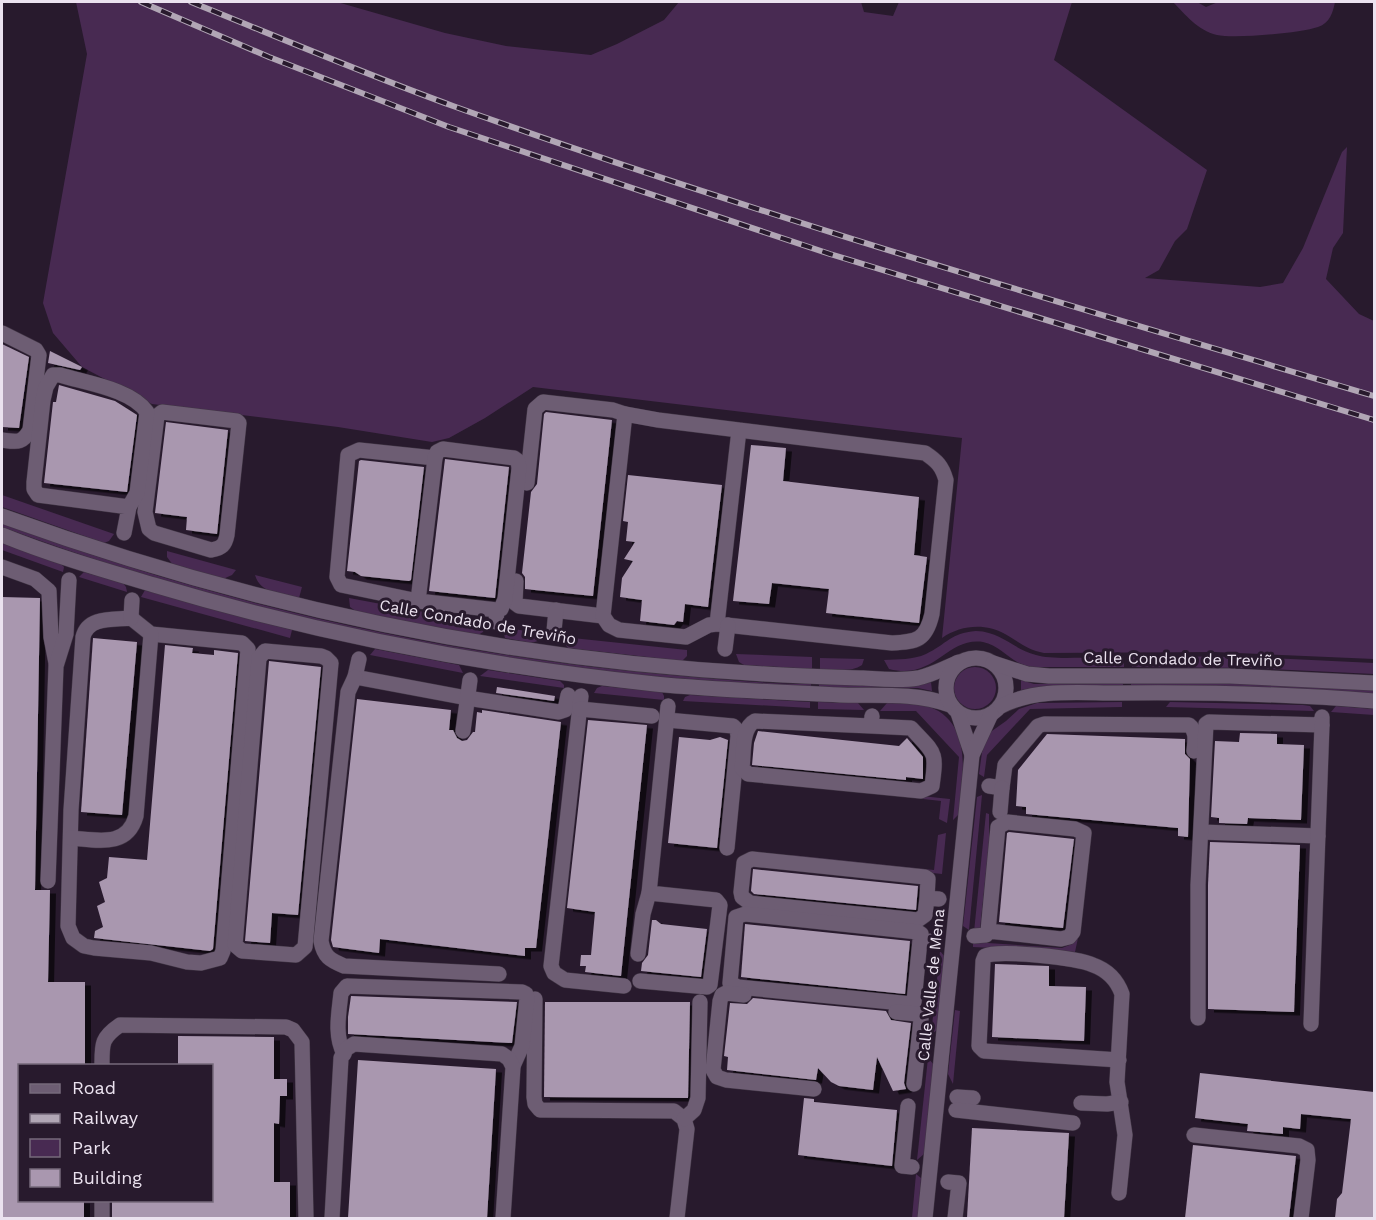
<svg xmlns="http://www.w3.org/2000/svg" width="1376" height="1220" viewBox="0 0 1376 1220" font-family="'Work Sans',sans-serif">
	<style>
		.green { fill: #482a52 }
		.building { fill: #a997af; filter: url(#shadow) }
		.lines { fill: none; stroke-linecap: round; stroke-linejoin: round }
		.minor-casing { stroke: #413645; stroke-width: 16 }
		.minor { stroke: #6d5d73; stroke-width: 15 }
		.rail-casing { stroke: #b1a6b5; stroke-width: 6 }
		.rail { stroke: #281a2d; stroke-width: 4; stroke-dasharray: 11; stroke-linecap: butt }
		.labels { text-anchor: middle; dominant-baseline: central; stroke-width: 6; stroke-linejoin: round; paint-order: stroke }
		.street-label { font-size: 16px; fill: #ebe2ef; stroke: #281a2d }
	</style>
	<defs>
		<filter id="shadow"><feDropShadow dx="6" dy="3.5" stdDeviation="0" flood-color="#0009"/></filter>
	</defs>
	<rect width="100%" height="100%" fill="#281a2d"/>
	<g class="green">
		<path d="M76,2H337L445,33L506,46L591,55L617,44L664,20L679,2H861L864,12L893,16L899,2H1072L1054,60L1207,170L1187,229L1175,241L1159,270L1145,278L1260,287L1283,283L1303,248L1342,152L1347,147L1343,233L1333,248L1326,279L1359,314L1374,321V659L1215,652L1044,653C1028,650 1019,642 1005,634C985,623 961,625 942,638L962,438L533,387L485,418L449,438L432,442L338,427L152,404L82,367L53,333L43,303L87,54Z"/>
		<path d="M1173,2H1197L1206,7L1218,2H1335C1333,12 1330,23 1318,27C1300,33 1235,39 1217,35C1197,30 1186,15 1173,2Z"/>
		<path d="M2,495L114,534L109,541L104,543L2,507Z"/>
		<path d="M2,523C216,603 443,655 671,675C717,679 764,684 811,684V687C743,683 675,679 608,672C401,648 196,599 2,527Z"/>
		<path d="M2,542L60,563L64,567L63,572L2,550Z"/>
		<path d="M167,551L236,570L232,575L223,579L173,565L167,557Z"/>
		<path d="M84,572L123,583L126,587L127,592L79,577Z"/>
		<path d="M255,575L302,587L299,598C283,594 260,594 255,575Z"/>
		<path d="M145,590L292,630L290,638L141,597Z"/>
		<path d="M349,598L488,624L483,632L478,635L357,612L350,607Z"/>
		<path d="M502,627L543,634L538,641L531,643L505,638Z"/>
		<path d="M976,631C1003,632 1012,649 1036,655C1056,661 1101,656 1124,656V667H1032C1028,666 1023,665 1019,663C1006,656 998,645 983,642C946,637 935,681 889,669L884,660C898,659 913,660 926,654C947,644 950,633 976,631Z"/>
		<path d="M563,637L687,650V656L682,661L568,648L564,643Z"/>
		<path d="M375,649L459,665L463,673L370,655Z"/>
		<path d="M736,654L812,657V669L744,665L739,662Z"/>
		<path d="M1132,656L1248,657L1374,663V674L1249,668L1132,667Z"/>
		<path d="M820,658L864,659L862,665C851,673 833,669 820,669Z"/>
		<circle cx="975" cy="688" r="21"/>
		<path d="M488,670L560,681L564,685V688L480,676Z"/>
		<path d="M1021,680L1034,684L1123,683V686L1040,687L1021,690Z"/>
		<path d="M931,682L932,691L918,688L819,687V684L914,686Z"/>
		<path d="M1131,683H1227L1374,690V694L1131,686Z"/>
		<path d="M602,686L662,692L664,696V700L594,693L597,688Z"/>
		<path d="M690,695L810,702V708L683,701L685,697Z"/>
		<path d="M818,702L858,703L864,710L818,709Z"/>
		<path d="M1122,702V707L1030,709L987,755L984,777L979,774L983,745L989,733L1006,721L1019,709L1037,703Z"/>
		<path d="M1170,702L1303,705L1310,706L1314,711L1166,707Z"/>
		<path d="M887,703C899,703 912,702 924,705C974,719 963,775 959,814L953,820L959,757L916,711H880Z"/>
		<path d="M1336,706L1374,709V715L1331,712Z"/>
		<path d="M835,787L950,799L947,823L939,819L941,801L834,789Z"/>
		<path d="M982,795L969,930L963,926L977,797Z"/>
		<path d="M986,813L989,814V844L980,929L974,932Z"/>
		<path d="M946,833L942,874L791,858V855L934,870L938,835Z"/>
		<path d="M1078,938L1075,952L973,947V942L1062,948L1072,944Z"/>
		<path d="M940,951L945,957L937,1030L931,1035Z"/>
		<path d="M955,1010L960,1011L953,1084L948,1074Z"/>
		<path d="M928,1058L934,1065L924,1154L917,1160Z"/>
		<path d="M916,1174L921,1178L918,1218H912Z"/>
	</g>
	<g class="building">
		<path d="M2,344L29,357L19,428L2,427Z"/>
		<path d="M50,351L82,367L80,370L48,363Z"/>
		<path d="M59,385L115,401L137,415L127,492L44,483L53,402H56Z"/>
		<path d="M546,412L612,420L593,596L525,589V577L522,573L531,492L537,484L544,414Z"/>
		<path d="M166,422L228,430L217,534L186,530L187,517L155,513Z"/>
		<path d="M751,445L786,448L783,481L919,497L914,555L927,557L919,623L826,613L829,589L772,583L769,604L733,601Z"/>
		<path d="M445,459L509,467L495,598L429,591Z"/>
		<path d="M361,460L424,467L411,580L409,581L361,576L355,572L347,571L359,461Z"/>
		<path d="M628,475L722,485L708,607L685,604L683,622L677,621L674,625L640,621L642,600L620,597L622,578L633,561L624,559L635,542L626,541L628,522L623,521Z"/>
		<path d="M2,597L40,598L35,890H50L48,982H85V1065H20V1200H84V1218H2Z"/>
		<path d="M93,638L137,642L122,815L81,812Z"/>
		<path d="M165,645L193,648L192,653L214,655V650L238,653L213,949L210,951L94,938L95,931L103,927L97,906L105,902L99,882L107,878L109,857L147,860Z"/>
		<path d="M269,661L321,667L298,915L272,913L270,943L245,941Z"/>
		<path d="M497,687L555,696L554,701L496,693Z"/>
		<path d="M357,699L451,710L449,730H453L457,738L462,741L467,740L473,732H475L477,712L482,713V710L561,722L536,948H525V956L380,939L379,953L333,947L331,940Z"/>
		<path d="M588,720L647,725L621,976L585,972L586,966H580L581,955H591L595,912L567,908Z"/>
		<path d="M758,731L899,746L907,738L923,757V779L906,777V780L752,765L754,743Z"/>
		<path d="M1240,733L1277,734V744L1304,745L1301,820L1248,818L1247,824L1219,823V818L1211,817L1215,741L1239,742Z"/>
		<path d="M1047,734L1185,739V754L1190,759L1188,837L1178,836V828L1026,814V807L1016,806L1018,770Z"/>
		<path d="M679,737L710,740L720,737L728,740L717,848L668,843Z"/>
		<path d="M1009,832L1074,839L1063,928L999,922L1007,833Z"/>
		<path d="M1210,842L1300,845L1294,1012L1208,1009V885Z"/>
		<path d="M753,869L918,886L916,910L754,894L751,891Z"/>
		<path d="M652,920H656L661,924L707,929L701,977L641,971L642,963L648,955Z"/>
		<path d="M745,924L910,941L905,994L741,977Z"/>
		<path d="M995,964L1049,966V986L1086,987L1084,1041L992,1037Z"/>
		<path d="M351,996L517,1002L512,1043L348,1034V1017Z"/>
		<path d="M753,998L886,1011L891,1020L911,1023L904,1083L906,1089L893,1091L877,1057L873,1090L839,1086L831,1082L818,1068L816,1080L727,1070L728,1057L724,1056L730,1003L747,1004Z"/>
		<path d="M545,1002H690L688,1098L544,1097Z"/>
		<path d="M178,1036L274,1037V1079H287V1096H280L279,1124L274,1123V1182H290V1218H112V1200H212V1065H178Z"/>
		<path d="M358,1060L496,1069L487,1218H348Z"/>
		<path d="M1200,1073L1374,1092V1218H1335L1337,1199L1342,1193L1351,1119L1301,1114L1300,1129L1283,1127V1134L1247,1131L1248,1124L1195,1118Z"/>
		<path d="M804,1098L814,1099V1102L897,1110L892,1166L798,1155Z"/>
		<path d="M972,1128L1069,1133L1064,1218H967Z"/>
		<path d="M1193,1145L1296,1156L1289,1218H1185Z"/>
	</g>
	<g class="lines">
		<g class="minor-casing">
			<g id="minor">
				<path d="M2,333L36,350L39,355L30,430C22,444 17,442 2,440"/>
				<path d="M162,412L237,421L239,423L227,535C225,545 222,548 211,550L154,533L149,529L145,512L157,416Z"/>
				<path d="M527,483L535,409L543,402L613,410L625,414"/>
				<path d="M2,516C248,605 503,660 765,674C798,676 831,677 863,678C881,679 900,681 918,678C932,675 945,668 959,662"/>
				<path d="M124,533L129,507L137,493L147,412C131,389 86,383 60,375H53L46,387L43,400L34,482V489L38,495L129,507"/>
				<path d="M2,535C51,555 103,570 154,585C318,634 485,666 655,684C716,690 778,692 840,695C877,696 914,692 950,705"/>
				<path d="M2,567L35,579L49,591L51,637L56,663"/>
				<path d="M516,581L515,603L519,606L603,616"/>
				<path d="M418,601L341,585L337,577L348,455L359,450L435,458"/>
				<path d="M131,618L151,634L242,643L248,649L223,951L220,958L201,963L187,962L151,953L94,948L84,946L73,938L68,926L71,810L83,637C88,616 114,620 131,618Z"/>
				<path d="M131,618L132,600"/>
				<path d="M496,622L497,610L501,609L505,599L519,468L518,461L514,458L443,449L437,452L435,458L418,601L497,610"/>
				<path d="M717,624L709,625L686,637L619,630L609,625L603,616L625,414L658,420L925,453C937,461 942,466 946,480L932,614C926,640 917,642 892,643L717,624L739,430"/>
				<path d="M554,631L556,610"/>
				<path d="M725,649L728,625"/>
				<path d="M265,651L321,656L326,658L331,663L305,947L296,955L242,951L235,945L259,658Z"/>
				<circle cx="976" cy="688" r="30"/>
				<path d="M359,659L355,677L467,698L559,712L565,710L568,695"/>
				<path d="M993,663L1027,674L1049,676H1230L1374,683"/>
				<path d="M355,677L348,692L321,941C324,957 330,960 344,966L499,974"/>
				<path d="M581,696L551,966L554,973L565,980L624,986"/>
				<path d="M1001,706C1037,688 1078,693 1118,693C1203,692 1289,694 1374,701"/>
				<path d="M580,709L652,716"/>
				<path d="M958,713L972,755"/>
				<path d="M667,720L733,726L737,730L738,736L727,848"/>
				<path d="M871,726L911,728C935,754 937,750 932,786L921,791L748,774L742,768C744,754 741,728 755,721L871,726L872,716"/>
				<path d="M463,731L470,680"/>
				<path d="M989,786L1002,788L1005,765L1038,726L1044,724L1189,725C1197,731 1195,741 1194,751"/>
				<path d="M1000,812L1002,788"/>
				<path d="M1201,832L1318,836"/>
				<path d="M71,838C98,840 127,848 136,816L151,634"/>
				<path d="M48,881L56,666L66,634L69,580"/>
				<path d="M927,898L925,915L918,920L750,903L742,897L741,892L744,863L752,859L925,877L928,879L927,898L939,899"/>
				<path d="M974,936L986,935L988,931L998,827L1007,822L1075,829L1084,833L1073,932L1069,937L1061,939L988,931"/>
				<path d="M920,940L914,1002L912,1004L738,987L730,983L736,917L745,914L918,932L921,934L920,940L935,942"/>
				<path d="M638,954L643,914L649,893"/>
				<path d="M640,981L707,987L710,985L720,905L716,900L649,893L668,706"/>
				<path d="M744,995L726,993L722,995L720,1001L713,1070L717,1077L726,1080L814,1089"/>
				<path d="M535,999L534,1097L535,1104L540,1110L674,1111L684,1119L687,1129L677,1218"/>
				<path d="M896,1012L917,1014L921,1019L914,1084"/>
				<path d="M1198,1018V885L1206,724L1209,722L1322,725V717"/>
				<path d="M1311,1024L1322,725"/>
				<path d="M344,1054C334,1035 339,1013 341,993L347,986L522,992L526,994L527,998L522,1046L513,1066"/>
				<path d="M1119,1060L984,1051L979,1046L983,961L985,956C998,949 1078,958 1093,965C1107,970 1117,980 1122,994L1117,1082L1125,1135L1119,1193"/>
				<path d="M102,1066C102,1044 101,1038 120,1025L286,1027L293,1030L302,1042L306,1218"/>
				<path d="M957,1097L973,1098"/>
				<path d="M1081,1103L1107,1104L1121,1102"/>
				<path d="M908,1106L902,1166L912,1167"/>
				<path d="M956,1110L1073,1123"/>
				<path d="M684,1119L694,1110L698,1098L700,1002"/>
				<path d="M1194,1135L1299,1146L1307,1150L1308,1160L1301,1218"/>
				<path d="M948,1182L959,1183L955,1218"/>
				<path d="M102,1218V1200"/>
				<path d="M332,1218L341,1058L346,1049L354,1044L502,1054L509,1059L513,1067L503,1218"/>
				<path d="M925,1218L972,755L991,714"/>
			</g>
		</g>
		<use href="#minor" class="minor"/>
		<g class="rail-casing">
			<g id="rail">
				<path d="M141,2L269,57L449,127L830,254L1374,420"/>
				<path d="M191,2C278,37 365,74 453,106C756,215 1066,304 1374,396"/>
			</g>
		</g>
		<use href="#rail" class="rail"/>
	</g>
	<g class="labels">
		<g class="street-label">
			<text transform="translate(478 622) rotate(10)">Calle Condado de Treviño</text>
			<text transform="translate(1183 659) rotate(1)">Calle Condado de Treviño</text>
			<text transform="translate(931 985) rotate(-84)">Calle Valle de Mena</text>
		</g>
	</g>
	<rect width="1376" height="1220" fill="none" stroke="#ebe2ef" stroke-width="6"/>
	<rect x="18" y="1064" width="195" height="138" fill="#281a2d" stroke="#766a7b" stroke-width="1.5"/>
	<rect x="30" y="1084" width="30" height="9" fill="#6d5d73" stroke="#766a7b" stroke-width="1.5"/>
	<text x="72" y="1094" font-size="18" fill="#ebe2ef">Road</text>
	<rect x="30" y="1114" width="30" height="9" fill="#b1a6b5" stroke="#766a7b" stroke-width="1.5"/>
	<text x="72" y="1124" font-size="18" fill="#ebe2ef">Railway</text>
	<rect x="30" y="1139" width="30" height="18" fill="#482a52" stroke="#766a7b" stroke-width="1.5"/>
	<text x="72" y="1154" font-size="18" fill="#ebe2ef">Park</text>
	<rect x="30" y="1169" width="30" height="18" fill="#a997af" stroke="#766a7b" stroke-width="1.5"/>
	<text x="72" y="1184" font-size="18" fill="#ebe2ef">Building</text>
</svg>
